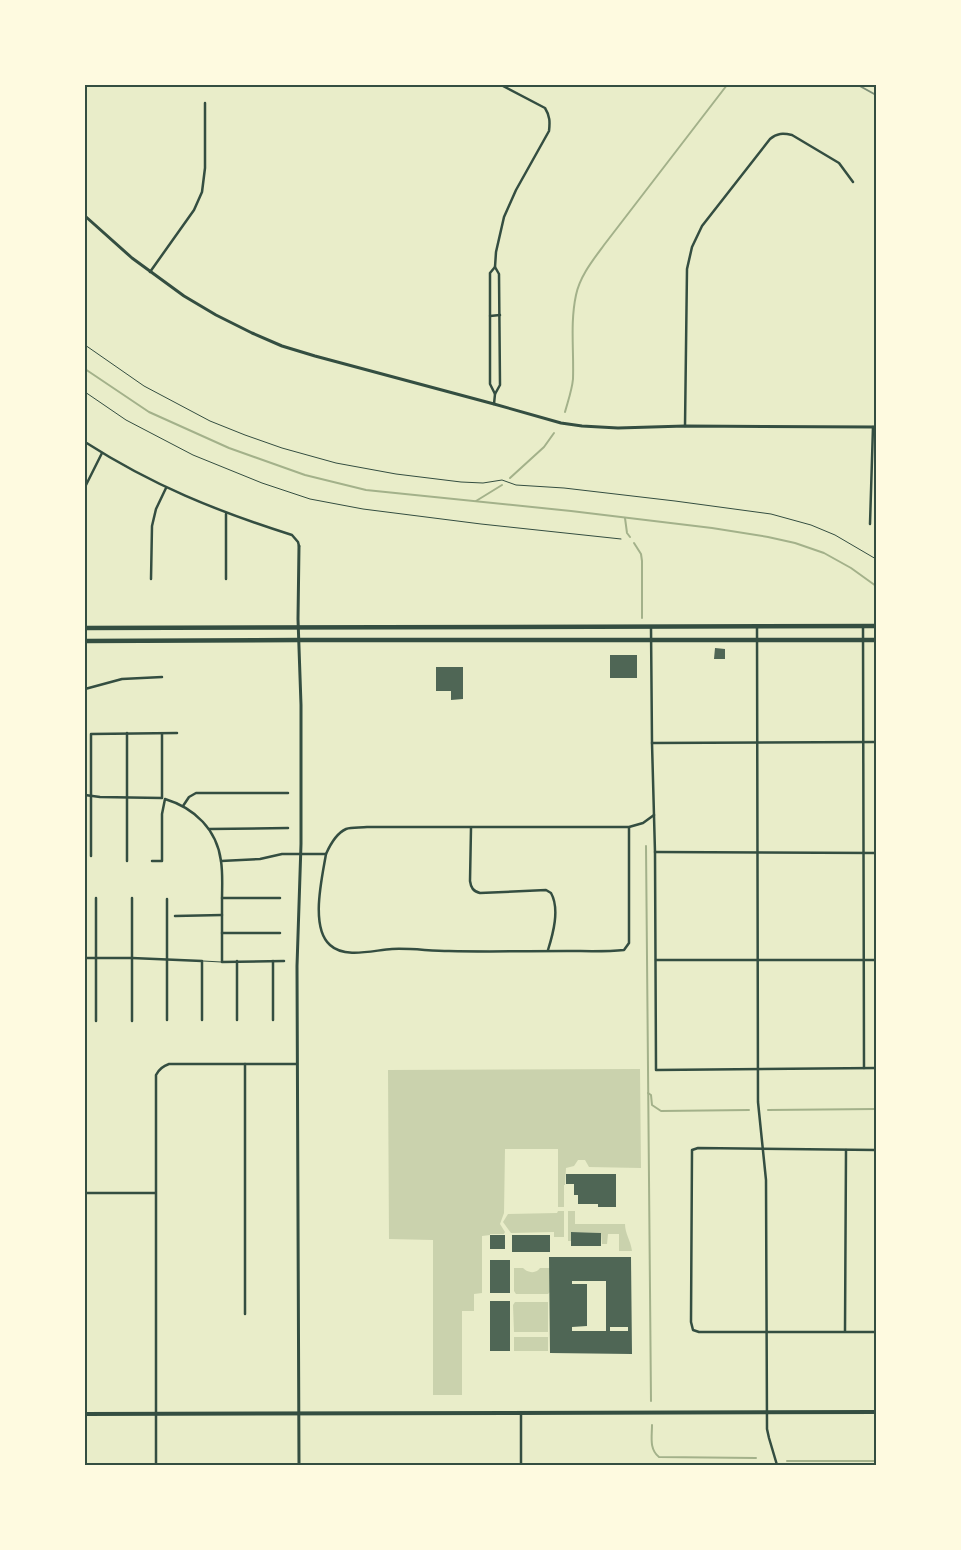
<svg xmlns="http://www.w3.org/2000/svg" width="961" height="1550" viewBox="0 0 961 1550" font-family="'PT Serif',serif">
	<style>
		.green { fill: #cad2ad }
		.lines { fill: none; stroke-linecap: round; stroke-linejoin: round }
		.stream { stroke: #a3b18a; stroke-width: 2 }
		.building { fill: #4f6655; fill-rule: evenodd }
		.path { stroke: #344e41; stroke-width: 1 }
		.service { stroke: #344e41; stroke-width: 1 }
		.minor { stroke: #344e41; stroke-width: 2.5 }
		.tertiary { stroke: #344e41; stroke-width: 3 }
		.secondary { stroke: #344e41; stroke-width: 4 }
		.primary { stroke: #344e41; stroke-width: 4.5 }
		.rail { stroke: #7c8e77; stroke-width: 2 }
		.neatline { fill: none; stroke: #344e41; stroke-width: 2 }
	</style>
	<rect width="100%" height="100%" fill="#e9edc9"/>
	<g class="green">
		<path d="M640,1069L641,1168L589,1167L585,1160H578L574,1166L566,1168L565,1185H564V1207H558V1149H505L504,1213L500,1224L505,1232L504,1234H490V1235L482,1236V1293L474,1294V1311H462V1395H433V1240L389,1239L388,1070Z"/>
		<path d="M558,1211H564V1237H554V1232L511,1233L503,1222L508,1214L557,1213Z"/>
		<path d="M568,1211H575V1224H625C625,1234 631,1241 632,1251H619V1234H608L607,1244H602L601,1233L572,1232L571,1241H568Z"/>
		<path d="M514,1268H523C528,1273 536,1274 540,1268H550V1292L548,1294H516L514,1291Z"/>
		<path d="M515,1302H548V1332H514L513,1305Z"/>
		<rect x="514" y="1337" width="34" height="14"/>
	</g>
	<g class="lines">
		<g class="stream">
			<path d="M85,369L149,412L229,448L305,475L366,490L571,511L712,528L768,537L795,543L824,553L851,568L876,586"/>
			<path d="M565,412C568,401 572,390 573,379C574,350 570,323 576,295C580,276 593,260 604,245L727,85"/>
			<path d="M510,478L544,447L554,433"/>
			<path d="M476,501L502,485"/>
			<path d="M625,518L627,533L630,537"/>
			<path d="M634,543L641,554L642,561V618"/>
			<path d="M646,846L651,1401"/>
			<path d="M648,1093L651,1095L652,1105L661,1111L749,1110"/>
			<path d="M768,1110L876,1109"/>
			<path d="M652,1425C652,1437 649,1449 659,1457L756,1458"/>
			<path d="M787,1461H876"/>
		</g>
	</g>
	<g class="building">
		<path d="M715,648L725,649V659H714Z"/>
		<rect x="610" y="655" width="27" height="23"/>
		<path d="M436,667H463V699L451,700V691H436Z"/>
		<path d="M566,1174H616V1207H598V1204H578V1195H574V1184H566Z"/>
		<path d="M571,1232L601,1233V1246H571Z"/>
		<rect x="490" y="1235" width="15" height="14"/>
		<rect x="512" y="1235" width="38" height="17"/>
		<path d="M549,1257H631L632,1354L550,1353ZM572,1281H606V1331H572V1327L587,1326V1284H572ZM610,1327H628V1331H610Z"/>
		<rect x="490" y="1260" width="20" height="33"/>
		<rect x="490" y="1301" width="20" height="50"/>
	</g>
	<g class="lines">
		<g class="path">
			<path d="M85,345L144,386L210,421L245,435L282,448L336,463L396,474L461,482L483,483L502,480L516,485L564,488L675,501L771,514L811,525L835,535L876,559"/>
			<path d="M85,392L126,420L193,455L262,483L310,499L363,509L481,524L621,539"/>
		</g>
		<path class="service" d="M203,961L221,962"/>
		<g class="minor">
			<path d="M150,272L194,210L202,192L205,168V103"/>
			<path d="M490,316L500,315"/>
			<path d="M495,394L500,385L499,274L495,267L496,252L504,217L516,190L549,131C550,122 550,116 545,108L501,85"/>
			<path d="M494,404L495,394L490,384V273L495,267"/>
			<path d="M685,426L687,269L692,247L702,226L770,139C777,133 783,133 792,135L839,163L853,182"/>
			<path d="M85,442C152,485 216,511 292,535L298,542L299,546"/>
			<path d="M85,487L102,453"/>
			<path d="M870,524L873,427"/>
			<path d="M151,579L152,526L156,509L166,488"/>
			<path d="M226,579V514"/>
			<path d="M757,626L758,1102L766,1180L767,1429L769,1438L777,1465"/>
			<path d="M863,626L864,1068"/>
			<path d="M651,627L652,743L655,852L656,1070L876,1068"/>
			<path d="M85,689L122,679L162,677"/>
			<path d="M652,743L876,742"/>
			<path d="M85,795L100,797L162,798V734"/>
			<path d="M183,806L189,797L196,793H288"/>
			<path d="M629,827V943L624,950C605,952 585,951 567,951C528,951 488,952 449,951C430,951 411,948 392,949C374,950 345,959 330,945C310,927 322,878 326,854C330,845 337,833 346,829C352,827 361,828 367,827H629L643,823L654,815"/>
			<path d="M471,828L470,881C471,888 473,891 480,893L546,890L551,893C560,909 553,934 548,950"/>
			<path d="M209,829L288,828"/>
			<path d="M655,852L876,853"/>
			<path d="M91,856V734L177,733"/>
			<path d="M127,861V733"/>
			<path d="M152,861H162V814L165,799C195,808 217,830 221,861C223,874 222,887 222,900C222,920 222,941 222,962L284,961"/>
			<path d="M221,861L260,859L282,854H326"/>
			<path d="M96,898V1021"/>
			<path d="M132,898V1021"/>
			<path d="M222,898H280"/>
			<path d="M167,899V1020"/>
			<path d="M175,916L222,915"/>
			<path d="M222,933H280"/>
			<path d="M85,958H132L202,961V1020"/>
			<path d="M656,960H876"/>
			<path d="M237,961V1020"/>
			<path d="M273,961V1020"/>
			<path d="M245,1064V1314"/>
			<path d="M876,1150L698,1148L692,1150L691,1322L693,1330L699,1332H876"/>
			<path d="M85,1193H155"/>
			<path d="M845,1331L846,1150"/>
			<path d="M521,1414V1465"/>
			<path d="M156,1465V1075C159,1069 163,1066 169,1064H297"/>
		</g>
		<g class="tertiary">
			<path d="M85,216L132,258L184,296L216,315L252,333L282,346L315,356L494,404L561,423L582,426L618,428L685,426L876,427"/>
			<path d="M299,546L298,619L301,705V844L297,966L299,1465"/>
		</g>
		<path class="secondary" d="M85,1414L876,1412"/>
		<g class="primary">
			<path d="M85,628L876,626"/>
			<path d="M85,641L299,640H876"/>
		</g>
		<path class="rail" d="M858,85L876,95"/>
	</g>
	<rect width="961" height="1550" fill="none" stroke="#fefae0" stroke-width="172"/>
	<rect x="86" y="86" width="789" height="1378" class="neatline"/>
</svg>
